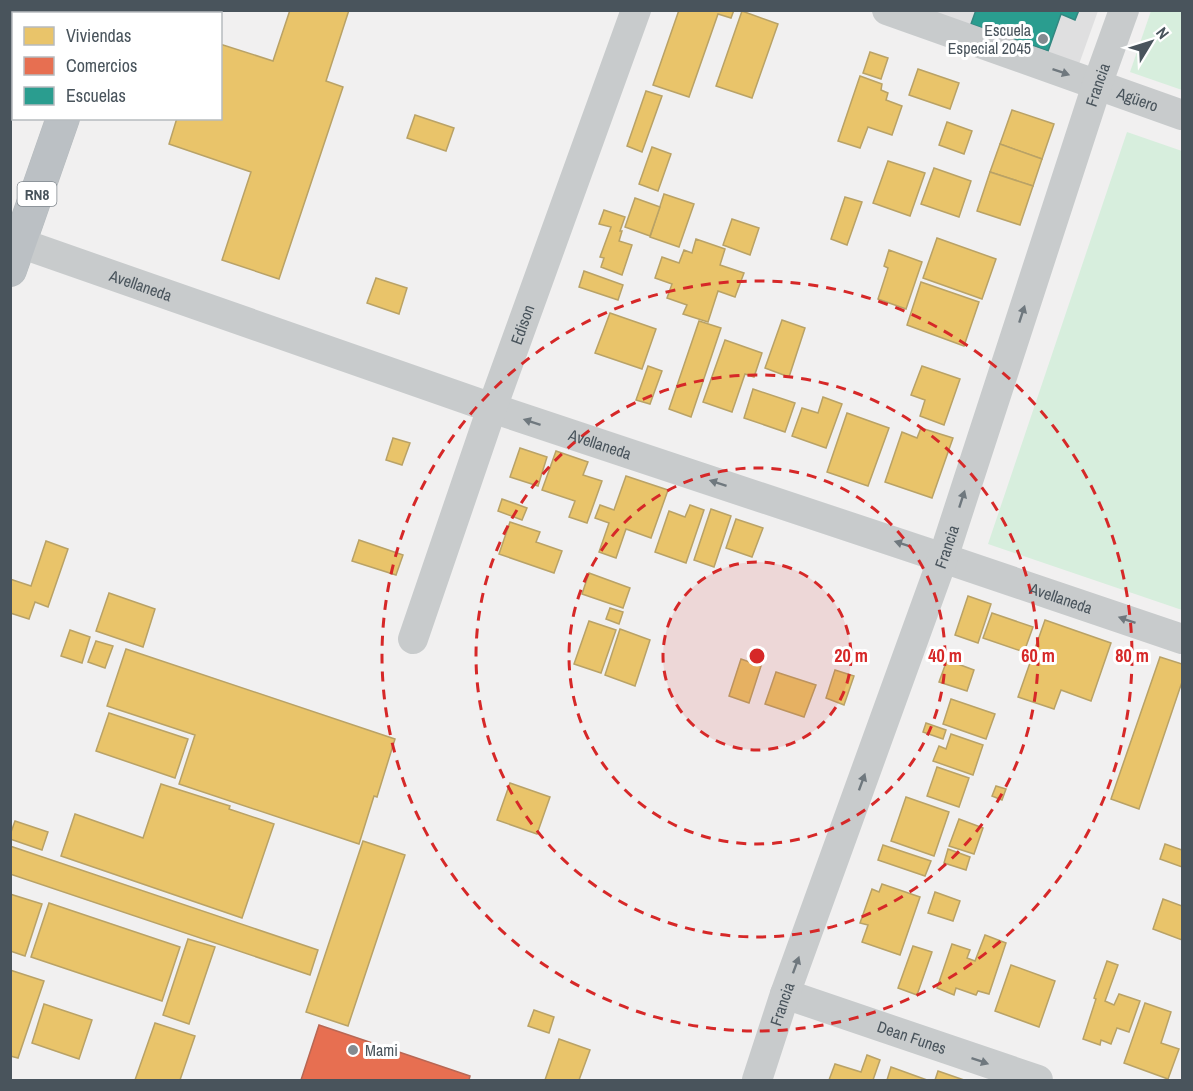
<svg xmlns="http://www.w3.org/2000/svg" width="1193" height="1091" viewBox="0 0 1193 1091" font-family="'Archivo Narrow',sans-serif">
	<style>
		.education { fill: #dfdfe0 }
		.green { fill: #d7eedd }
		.homes { fill: #e9c46a; stroke: #b9a266; stroke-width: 1.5 }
		.shops { fill: #e76f51; stroke: #b86754; stroke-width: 1.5 }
		.schools { fill: #2a9d8f; stroke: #338780; stroke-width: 1.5 }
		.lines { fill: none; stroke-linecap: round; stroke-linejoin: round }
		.highway-casing { stroke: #b6bbbe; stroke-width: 34 }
		.street { stroke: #c8cbcc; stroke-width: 30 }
		.highway { stroke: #bbc0c4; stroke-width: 33 }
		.oneway { fill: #6f787e }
		.ring { fill: none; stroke: #d62828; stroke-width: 3; stroke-dasharray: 10 8 }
		.poi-dot { fill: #848b90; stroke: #fff; stroke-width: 2 }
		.labels { text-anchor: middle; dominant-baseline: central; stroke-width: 6; stroke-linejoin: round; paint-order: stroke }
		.shield { fill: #fff; stroke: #80878d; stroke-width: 1.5 }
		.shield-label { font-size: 15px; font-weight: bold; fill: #49545c }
		.poi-label { font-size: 16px; fill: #49545c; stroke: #fff; text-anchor: end }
		.street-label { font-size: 16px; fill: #49545c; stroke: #fff }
		.centre { fill: #d62828; stroke: #fff; stroke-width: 3 }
		.ring-label { font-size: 18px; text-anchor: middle; font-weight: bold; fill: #d62828; stroke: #fff; stroke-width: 6; stroke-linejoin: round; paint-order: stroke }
	</style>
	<rect width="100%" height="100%" fill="#f1f0f0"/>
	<path class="education" d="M918,11H1098L1078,67Z"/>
	<g class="green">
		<path d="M1151,11H1182V90L1130,72Z"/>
		<path d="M1127,132L1182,151V610L988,544Z"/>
	</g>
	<g class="homes">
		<path d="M290,10H349L326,81L343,87L279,279L222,260L251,172L169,144L177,118H220V44L273,61Z"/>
		<path d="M679,10H734L731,18L718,14L689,97L653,85Z"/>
		<path d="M742,11L778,24L752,98L716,86Z"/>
		<path d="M870,52L888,58L881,79L863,73Z"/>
		<path d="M918,69L959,83L950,109L909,95Z"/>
		<path d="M860,76L882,84L881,90L888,93L886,100L902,106L892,135L868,127L860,148L838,141Z"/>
		<path d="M646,91L662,96L642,152L627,146Z"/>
		<path d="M1012,110L1054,124L1042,159L1000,144Z"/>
		<path d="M415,115L454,128L446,151L407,138Z"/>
		<path d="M947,122L972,131L964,154L939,145Z"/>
		<path d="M1000,144L1042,159L1033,186L990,172Z"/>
		<path d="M652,147L671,154L658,191L639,184Z"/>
		<path d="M888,161L925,173L910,216L873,203Z"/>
		<path d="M934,168L971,181L959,217L921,204Z"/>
		<path d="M990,172L1033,186L1020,225L977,211Z"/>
		<path d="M664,194L694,204L679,247L650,237Z"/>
		<path d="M845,197L862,202L847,245L831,239Z"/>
		<path d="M635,198L660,207L650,236L625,227Z"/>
		<path d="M604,210L625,217L620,231H622L619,241L632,245L622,275L601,267L604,258L600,257L611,227L599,224Z"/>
		<path d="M732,219L759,228L750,255L723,245Z"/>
		<path d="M937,238L996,259L982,299L923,278Z"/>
		<path d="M696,239L725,249L720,265L744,273L735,297L718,291L708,322L683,314L687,305L667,298L672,284L655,278L662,257L679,263L684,250L692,253Z"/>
		<path d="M889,250L922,262L906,309L878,299L888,268L884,266Z"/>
		<path d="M584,271L623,285L618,300L579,287Z"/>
		<path d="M376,278L407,288L399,314L367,303Z"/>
		<path d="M921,282L979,302L964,346L907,325Z"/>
		<path d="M610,313L656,329L642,369L595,353Z"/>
		<path d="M782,320L805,328L789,377L765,368Z"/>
		<path d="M699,321L721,328L691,417L669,409Z"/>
		<path d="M725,340L762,353L754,377L745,374L732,412L703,402Z"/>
		<path d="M648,366L662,371L650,404L636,400Z"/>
		<path d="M922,366L960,379L944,425L920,416L925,400L911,395Z"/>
		<path d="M753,389L795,403L785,432L744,418Z"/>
		<path d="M823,397L842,404L826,448L792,436L802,408L818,413Z"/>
		<path d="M847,413L889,428L868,486L827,472Z"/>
		<path d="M921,428L953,438L932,498L885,482L902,432L917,438Z"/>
		<path d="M393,438L410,443L402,465L386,460Z"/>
		<path d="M520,448L547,457L538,486L510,477Z"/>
		<path d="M556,451L588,462L583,475L602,481L587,523L569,517L575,501L542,490Z"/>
		<path d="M626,476L668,490L651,538L626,529L616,558L599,552L609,523L595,518L600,505L614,510Z"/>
		<path d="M502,499L527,508L522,520L498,511Z"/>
		<path d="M690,505L704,510L686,563L655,552L669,511L685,517Z"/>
		<path d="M711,509L731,516L714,567L694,560Z"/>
		<path d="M736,519L763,528L752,557L726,548Z"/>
		<path d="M510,522L540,532L536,542L562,551L554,573L499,554Z"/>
		<path d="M359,540L403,555L396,575L352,561Z"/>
		<path d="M46,541L68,549L48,607L35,602L29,619L10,613V579L31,586Z"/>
		<path d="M589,573L630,588L623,608L582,594Z"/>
		<path d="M109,593L155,609L143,647L96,631Z"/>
		<path d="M968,596L991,604L978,643L955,635Z"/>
		<path d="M610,608L623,612L619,624L606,619Z"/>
		<path d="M992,613L1033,627L1024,652L983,638Z"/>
		<path d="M1045,620L1111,643L1091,701L1061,690L1054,709L1018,697Z"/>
		<path d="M589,621L616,630L601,673L574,664Z"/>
		<path d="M620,629L650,640L635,686L605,675Z"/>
		<path d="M70,630L90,637L82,663L61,656Z"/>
		<path d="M96,641L113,646L105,668L88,662Z"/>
		<path d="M126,649L395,739L377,797L374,796L359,844L179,784L195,735L107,706Z"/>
		<path d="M1160,657L1182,664V682L1139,809L1111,799Z"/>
		<path d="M741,659L761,666L749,703L729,696Z"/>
		<path d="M947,660L974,670L967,691L939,682Z"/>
		<path d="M835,670L854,676L844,705L826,698Z"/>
		<path d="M776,672L816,685L804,717L765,704Z"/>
		<path d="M951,699L995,714L986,739L943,724Z"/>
		<path d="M109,713L188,739L175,778L96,751Z"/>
		<path d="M926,723L946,730L943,739L923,732Z"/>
		<path d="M951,734L983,745L973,775L933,761L939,746L946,749Z"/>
		<path d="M937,767L969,778L959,807L927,796Z"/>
		<path d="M510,783L550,797L537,834L497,820Z"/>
		<path d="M161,784L230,806L229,809L274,824L242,918L61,856L75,814L143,838Z"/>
		<path d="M996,786L1006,789L1002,800L992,796Z"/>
		<path d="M906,797L949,812L934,856L891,841Z"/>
		<path d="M959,819L983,828L974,854L949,846Z"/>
		<path d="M15,821L48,832L42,850L10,839V835Z"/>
		<path d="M363,841L405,855L348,1026L306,1012Z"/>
		<path d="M1165,844L1182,850V867L1160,859Z"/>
		<path d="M883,845L931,861L925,876L878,860Z"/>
		<path d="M10,846L318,950L310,975L10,874Z"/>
		<path d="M948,849L970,857L966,870L944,863Z"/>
		<path d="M882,884L920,897L900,955L862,942L868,925L860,923L872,889L879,892Z"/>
		<path d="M935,892L960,901L953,921L928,913Z"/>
		<path d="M10,894L42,904L25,956L10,951Z"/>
		<path d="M1163,899L1182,906V940L1153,929Z"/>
		<path d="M49,903L180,947L162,1001L31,957Z"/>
		<path d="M985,935L1006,943L989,994L978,991L976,995L956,988L954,995L937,988L952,944L970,950L967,958L975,961Z"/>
		<path d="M188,939L215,947L189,1024L163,1015Z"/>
		<path d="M913,946L932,952L917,995L898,988Z"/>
		<path d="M1107,961L1118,965L1105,1001L1114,1005L1119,994L1140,1001L1129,1032L1117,1028L1111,1044L1101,1040L1100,1045L1083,1039L1096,999L1094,998Z"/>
		<path d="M1011,965L1055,981L1039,1027L995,1011Z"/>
		<path d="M10,970L44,981L18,1058L10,1056Z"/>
		<path d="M1145,1003L1171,1012L1161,1043L1179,1049L1168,1079L1124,1063Z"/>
		<path d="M44,1004L92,1020L79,1059L32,1043Z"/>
		<path d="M534,1010L554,1017L549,1033L528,1026Z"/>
		<path d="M155,1023L195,1036L180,1080H135Z"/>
		<path d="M559,1039L590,1050L579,1080H545Z"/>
		<path d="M867,1055L880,1060L873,1080H829L835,1064L861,1072Z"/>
		<path d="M891,1067L927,1080H887Z"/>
		<path d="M938,1071L964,1080H935Z"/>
	</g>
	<path class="shops" d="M319,1025L470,1076L469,1080H301Z"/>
	<path class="schools" d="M976,10H1079L1075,20L1061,14L1048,51L971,24Z"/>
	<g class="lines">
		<g class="highway-casing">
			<g id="highway">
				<path d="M99,14L100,10"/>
				<path d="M10,270L63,118"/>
			</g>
		</g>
		<g class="street">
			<path id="s1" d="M887,10L1182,115"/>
			<path id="s2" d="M20,243L492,408L943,558L1182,639"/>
			<path id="s3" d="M413,639L492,408L636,10"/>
			<path id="s4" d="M785,994L1038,1080"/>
			<path id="s5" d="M757,1080L785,994L943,558L1097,85L1124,10"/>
		</g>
		<use href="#highway" class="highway"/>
	</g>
	<defs><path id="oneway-solid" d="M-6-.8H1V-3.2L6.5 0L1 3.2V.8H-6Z" transform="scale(1.5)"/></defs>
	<g class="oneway">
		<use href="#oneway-solid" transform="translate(1061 72) rotate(19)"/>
		<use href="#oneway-solid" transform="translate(1022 314) rotate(-72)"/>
		<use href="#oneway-solid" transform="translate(532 422) rotate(-162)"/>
		<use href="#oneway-solid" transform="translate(718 483) rotate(-162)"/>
		<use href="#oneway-solid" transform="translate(962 499) rotate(-72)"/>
		<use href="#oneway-solid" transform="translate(903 544) rotate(-162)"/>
		<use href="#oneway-solid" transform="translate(1127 620) rotate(-161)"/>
		<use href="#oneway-solid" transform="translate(862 782) rotate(-70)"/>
		<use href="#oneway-solid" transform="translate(796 965) rotate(-70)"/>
		<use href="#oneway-solid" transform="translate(980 1061) rotate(19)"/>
	</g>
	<circle cx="757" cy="656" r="94" fill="#d62828" fill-opacity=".12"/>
	<g class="ring">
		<circle cx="757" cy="656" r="94"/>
		<circle cx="757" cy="656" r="188"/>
		<circle cx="757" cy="656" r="281"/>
		<circle cx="757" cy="656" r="375"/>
	</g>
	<g class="poi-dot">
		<circle cx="1043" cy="39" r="6"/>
		<circle cx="353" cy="1050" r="6"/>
	</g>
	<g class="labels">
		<rect class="shield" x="17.5" y="182" width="39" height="24" rx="4.5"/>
		<g class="shield-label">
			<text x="37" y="194">RN8</text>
		</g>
		<g class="poi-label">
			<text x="1031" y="30">Escuela<tspan x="1031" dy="18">Especial 2045</tspan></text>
			<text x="365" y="1050" text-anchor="start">Mami</text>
		</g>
		<g class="street-label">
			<text stroke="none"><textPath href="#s5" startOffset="1052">Francia</textPath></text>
			<text stroke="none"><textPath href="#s1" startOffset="266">Agüero</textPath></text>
			<text stroke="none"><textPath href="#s2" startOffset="128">Avellaneda</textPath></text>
			<text stroke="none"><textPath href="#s3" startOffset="333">Edison</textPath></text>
			<text stroke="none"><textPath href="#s2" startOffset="614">Avellaneda</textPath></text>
			<text stroke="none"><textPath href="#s5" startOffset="566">Francia</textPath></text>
			<text stroke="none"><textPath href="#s2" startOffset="1100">Avellaneda</textPath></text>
			<text stroke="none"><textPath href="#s5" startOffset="80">Francia</textPath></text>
			<text stroke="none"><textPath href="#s4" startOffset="134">Dean Funes</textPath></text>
		</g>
	</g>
	<circle cx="757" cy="656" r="9" class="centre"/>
	<g class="ring-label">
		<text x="851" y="662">20 m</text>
		<text x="945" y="662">40 m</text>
		<text x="1038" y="662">60 m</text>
		<text x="1132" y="662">80 m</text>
	</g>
	<rect width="1193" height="1091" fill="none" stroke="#49545c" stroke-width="24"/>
	<rect x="12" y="12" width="210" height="108" fill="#ffffff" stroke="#b6bbbe" stroke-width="1.5"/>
	<rect x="24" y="27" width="30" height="18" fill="#e9c46a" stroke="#b6bbbe" stroke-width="1.5"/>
	<text x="66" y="42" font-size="18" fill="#49545c">Viviendas</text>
	<rect x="24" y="57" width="30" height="18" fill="#e76f51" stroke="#b6bbbe" stroke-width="1.5"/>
	<text x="66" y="72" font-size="18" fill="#49545c">Comercios</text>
	<rect x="24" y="87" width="30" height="18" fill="#2a9d8f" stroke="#b6bbbe" stroke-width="1.5"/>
	<text x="66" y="102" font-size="18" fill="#49545c">Escuelas</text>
	<g transform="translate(1151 42) rotate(52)" stroke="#ffffff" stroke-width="4.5" paint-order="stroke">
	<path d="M0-4.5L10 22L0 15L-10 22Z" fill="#49545c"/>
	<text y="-9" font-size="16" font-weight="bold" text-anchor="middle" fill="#49545c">N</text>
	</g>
</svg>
